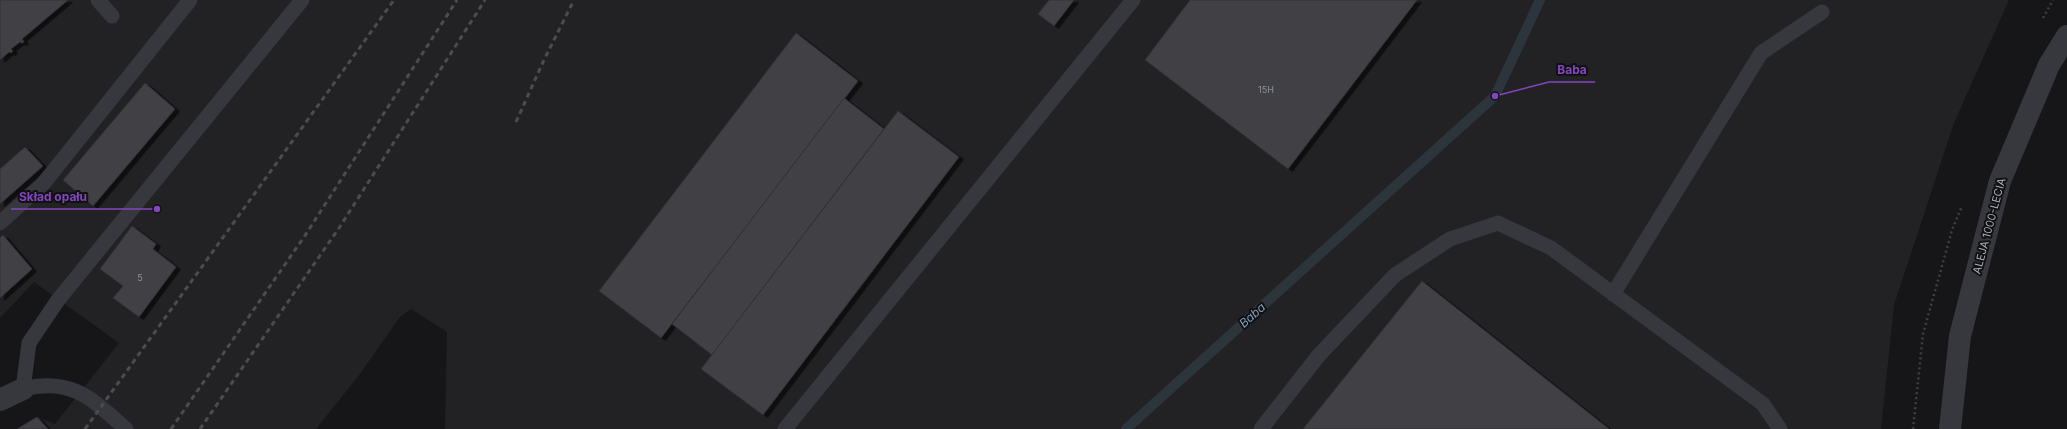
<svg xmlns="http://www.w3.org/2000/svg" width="2067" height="429" viewBox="0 0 2067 429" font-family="Inter,sans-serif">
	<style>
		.built { fill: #222225 }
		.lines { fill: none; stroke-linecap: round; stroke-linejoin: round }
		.stream { stroke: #2c353c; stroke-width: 10 }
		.building { fill: #404145; stroke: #303034; filter: url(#shadow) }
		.path { stroke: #3d3f44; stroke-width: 2.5; stroke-dasharray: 2 3; stroke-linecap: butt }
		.service { stroke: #37383d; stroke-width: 15 }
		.minor { stroke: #37383d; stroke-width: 22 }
		.tertiary { stroke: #37383d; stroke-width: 22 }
		.rail { stroke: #4a4c52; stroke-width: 3; stroke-dasharray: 5 4; stroke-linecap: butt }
		.labels { text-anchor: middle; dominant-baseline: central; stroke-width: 4; stroke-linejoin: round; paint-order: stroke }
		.number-label { font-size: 9px; fill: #8e929b }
		.street-label { font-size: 11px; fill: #a8adb8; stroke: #111113 }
		.water-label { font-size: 12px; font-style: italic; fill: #7f9bb3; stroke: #111113 }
		.leader { fill: none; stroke: #8446be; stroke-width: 1.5 }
		.callout-dot { fill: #8446be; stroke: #111113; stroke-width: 1.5 }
		.callout-label { font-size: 12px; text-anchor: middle; font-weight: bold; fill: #8446be; stroke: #111113; stroke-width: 4; stroke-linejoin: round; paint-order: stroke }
	</style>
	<defs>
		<filter id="shadow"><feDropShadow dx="4.5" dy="2.5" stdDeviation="0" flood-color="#0009"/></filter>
	</defs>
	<rect width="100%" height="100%" fill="#161618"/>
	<path class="built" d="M0,0H2009L1954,123L1894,305L1881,429H445L447,332L411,309L400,317L360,374L316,429H17L37,417L55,424L119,343L34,282L0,318Z"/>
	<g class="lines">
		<path class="stream" d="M1126,429L1495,96L1540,0"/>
	</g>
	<g class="building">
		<path d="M0,0H68L22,39L24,42L22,43L20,42L11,49L13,51L11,53L9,52L0,60Z"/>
		<path d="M1049,0H1074L1054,26L1038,14Z"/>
		<path d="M1190,0H1417L1288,169L1145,60Z"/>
		<path d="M796,33L858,81L661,338L599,291Z"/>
		<path d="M145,83L175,109L93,206L63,180Z"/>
		<path d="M844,98L884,129L712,355L672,324Z"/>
		<path d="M898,111L959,157L763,415L701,369Z"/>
		<path d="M25,147L43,166L0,204V169Z"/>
		<path d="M132,226L156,244L153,249L176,267L139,317L113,298L123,286L100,269Z"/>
		<path d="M3,235L32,269L0,298V238Z"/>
		<path d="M1422,281L1609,429H1303Z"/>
		<path d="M37,417L48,429H17Z"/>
	</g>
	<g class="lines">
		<g class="path">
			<path d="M2043,18L2053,0"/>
			<path d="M1913,429L1923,334L1952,230L1962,206"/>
		</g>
		<g class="service">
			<path d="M98,0L112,16"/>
			<path d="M0,223L43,184L190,0"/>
			<path d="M1613,294L1761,53L1822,12"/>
			<path d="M126,429C92,399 72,377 23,389L29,343L58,300L302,0"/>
			<path d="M785,429L1133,0"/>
			<path d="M1261,429L1319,355L1395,275L1450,239L1498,223L1551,248L1763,404L1780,429"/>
		</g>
		<path class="minor" d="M0,400L23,389"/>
		<path class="tertiary" d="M1950,429L1960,336L2000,181L2049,65L2067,36"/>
		<g class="rail">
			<path d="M516,122L544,60L574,0"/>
			<path d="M85,429L394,0"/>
			<path d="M171,429L304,237L457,0"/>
			<path d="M200,429L339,228L485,0"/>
		</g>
	</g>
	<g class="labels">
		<g class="number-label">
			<text x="1266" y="89">15H</text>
			<text x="140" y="277">5</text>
		</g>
		<g class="street-label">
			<text transform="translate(1989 226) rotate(-75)">ALEJA 1000-LECIA</text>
		</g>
		<g class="water-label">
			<text transform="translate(1252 315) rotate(-42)">Baba</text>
		</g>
	</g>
	<path class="leader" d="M1495 96L1549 82H1595M157 209L95 209H11"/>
	<g class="callout-dot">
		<circle cx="1495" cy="96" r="4"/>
		<circle cx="157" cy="209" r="4"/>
	</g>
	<g class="callout-label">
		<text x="1572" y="74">Baba</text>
		<text x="53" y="201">Skład opału</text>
	</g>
</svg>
